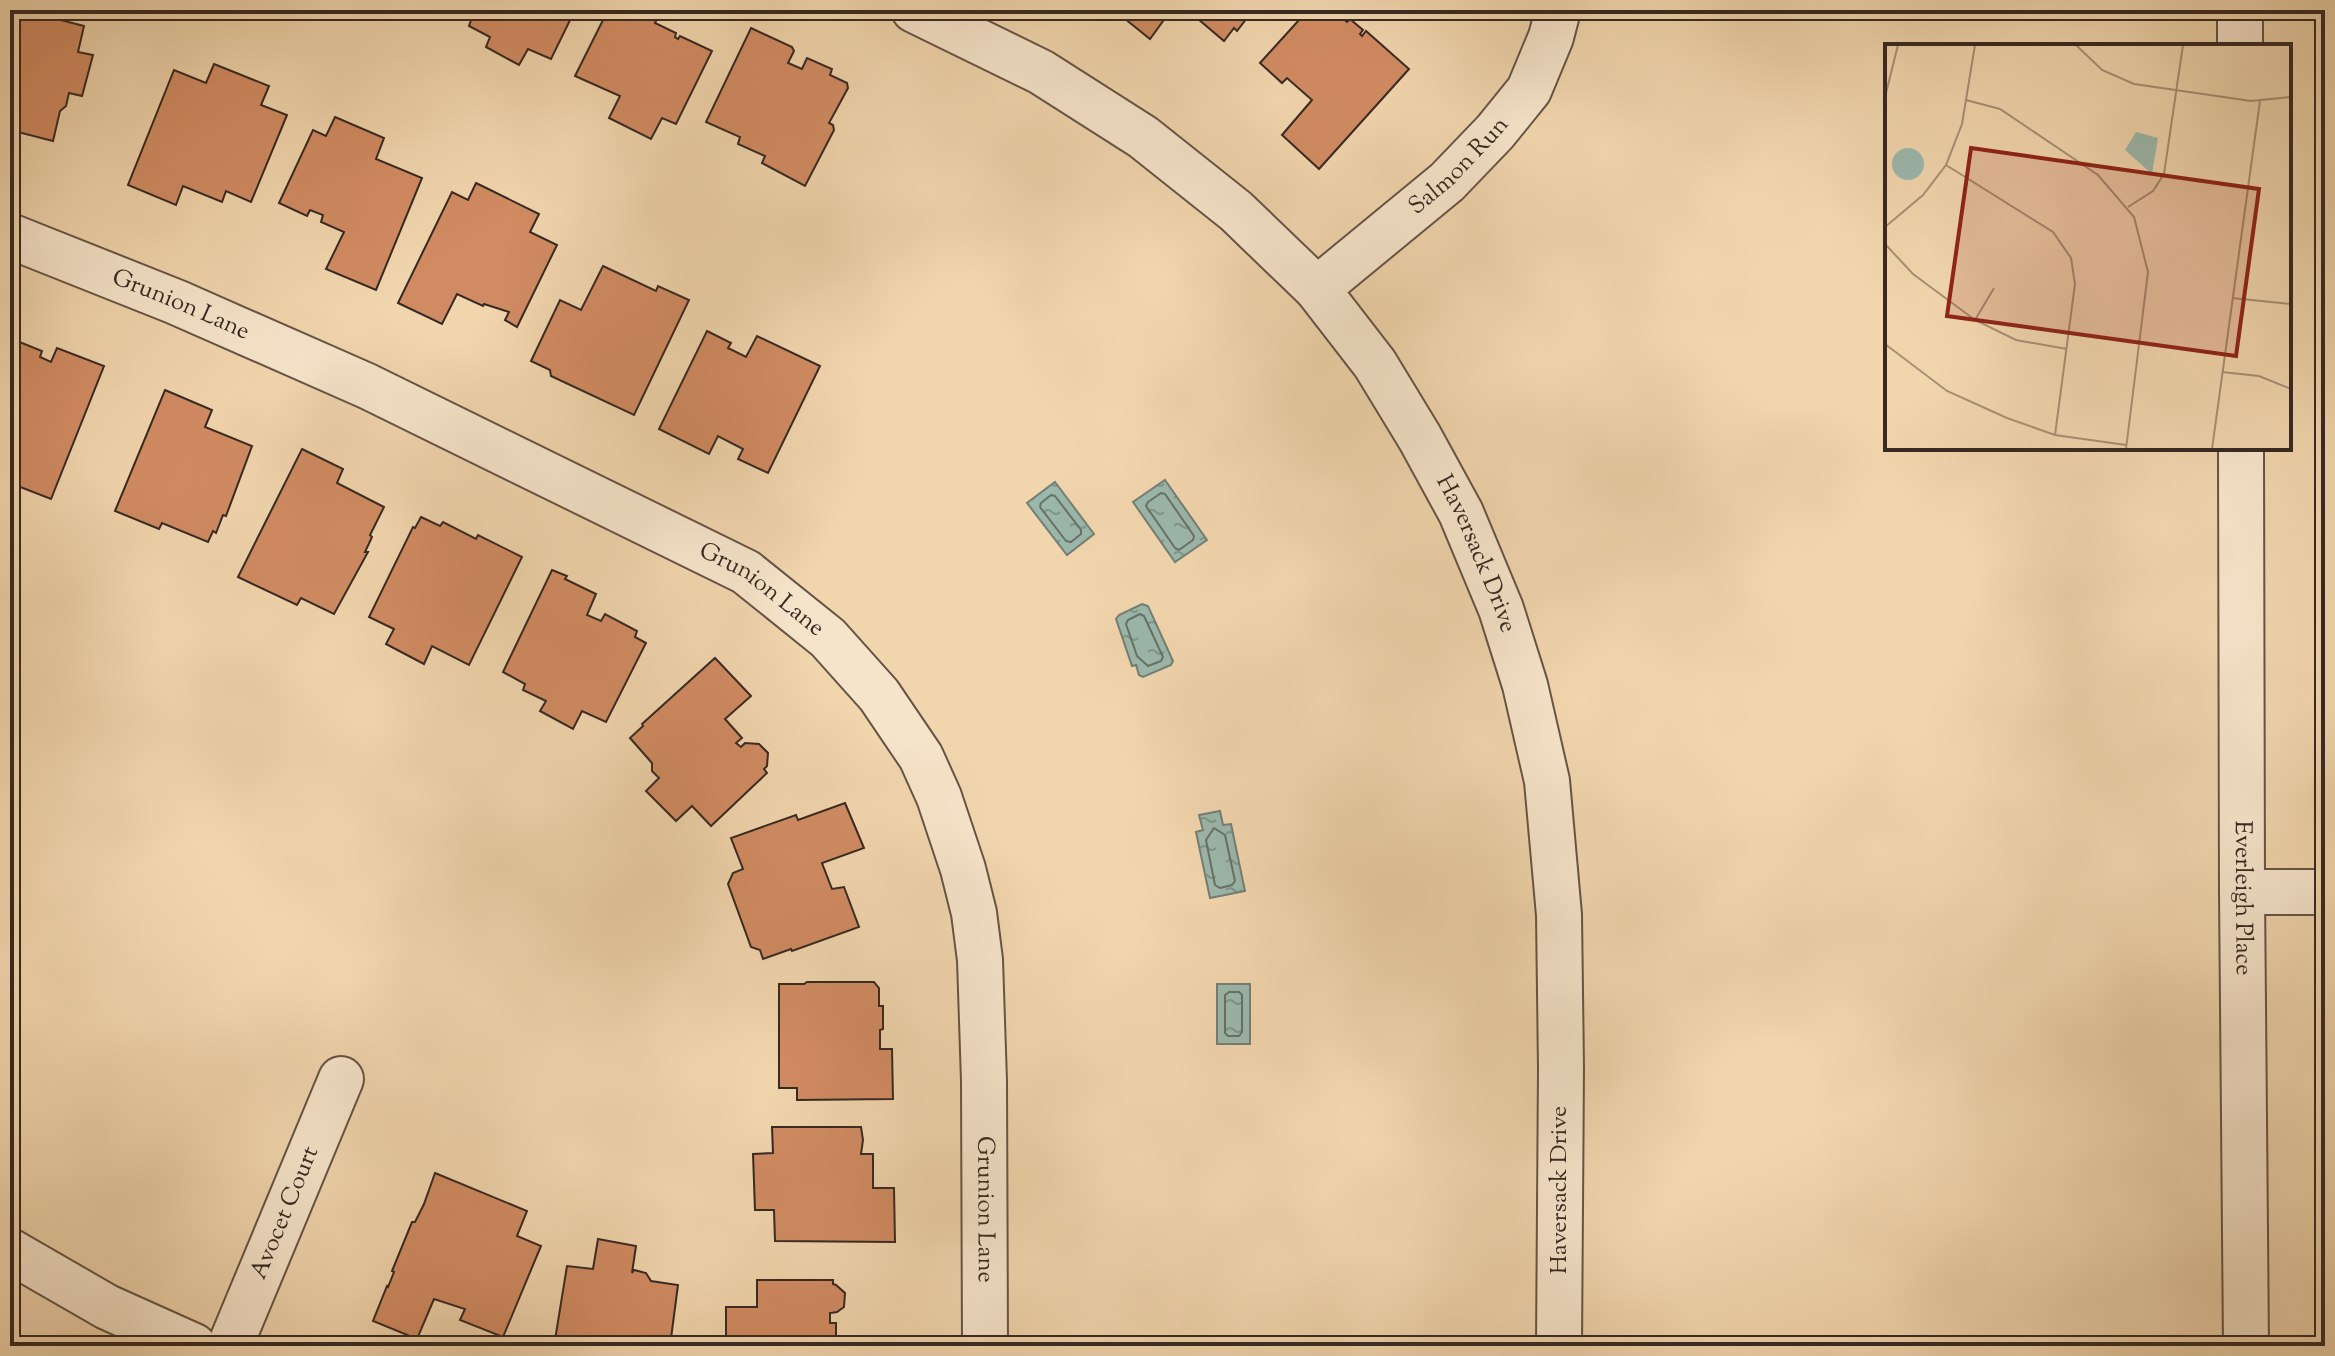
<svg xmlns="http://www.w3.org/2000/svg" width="2335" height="1356" viewBox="0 0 2335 1356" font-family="'Sorts Mill Goudy',serif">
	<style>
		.water { fill: url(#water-ripples); stroke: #737f75; stroke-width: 2 }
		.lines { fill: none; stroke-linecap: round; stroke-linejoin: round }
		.shore { stroke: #687068; stroke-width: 2 }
		.building { fill: #d18b62; stroke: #362923; stroke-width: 2 }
		.street-casing { stroke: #655446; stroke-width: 48 }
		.street { stroke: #f6e4ca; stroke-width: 44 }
		.labels { text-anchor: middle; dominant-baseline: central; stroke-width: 8; stroke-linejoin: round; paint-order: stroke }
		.street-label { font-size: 24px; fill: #362923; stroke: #f6e4ca }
		.inset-road { fill: none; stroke: #a69076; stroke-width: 2 }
		.view { fill: #8f2418; fill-opacity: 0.15; stroke: #8f2418; stroke-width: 4 }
		.inset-edge { fill: none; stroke: #362923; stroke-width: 4 }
	</style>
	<defs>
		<pattern id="water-ripples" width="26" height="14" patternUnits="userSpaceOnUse" patternTransform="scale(2)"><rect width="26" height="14" fill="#9bb8ac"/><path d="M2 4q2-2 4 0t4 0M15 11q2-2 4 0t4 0" fill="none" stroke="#7f968c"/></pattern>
	</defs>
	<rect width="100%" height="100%" fill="#f1d5ad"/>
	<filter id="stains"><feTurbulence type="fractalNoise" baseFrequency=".0025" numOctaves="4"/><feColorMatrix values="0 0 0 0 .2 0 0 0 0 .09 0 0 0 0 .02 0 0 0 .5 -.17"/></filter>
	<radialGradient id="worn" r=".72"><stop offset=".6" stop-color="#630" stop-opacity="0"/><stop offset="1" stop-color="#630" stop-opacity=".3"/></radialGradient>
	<g class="water">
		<path d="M1165,480L1207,540L1175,562L1133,502Z"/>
		<path d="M1055,482L1094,534L1067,555L1027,503Z"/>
		<path d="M1142,604L1148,606L1173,661L1171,665L1143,677L1139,675L1136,665L1132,666L1116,619L1119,615Z"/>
		<path d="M1220,811L1223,825L1231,824L1245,891L1210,898L1196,832L1203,830L1199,815Z"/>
		<rect x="1217" y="984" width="33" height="60"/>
	</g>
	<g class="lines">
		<g class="shore">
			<path d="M1161,493L1165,494L1194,536L1193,540L1179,550L1175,548L1146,506L1148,502Z"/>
			<path d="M1051,495L1055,496L1081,530V534L1071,542L1066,541L1040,507L1041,503Z"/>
			<path d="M1140,614L1144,616L1163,657L1161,661L1148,666L1137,656L1126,624L1128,620Z"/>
			<path d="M1214,828L1225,835L1235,881L1232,885L1220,888L1215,885L1206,840Z"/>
			<path d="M1229,992H1239L1242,995V1032L1239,1036H1228L1225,1033V995Z"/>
		</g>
	</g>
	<g class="building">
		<path d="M10,10H22L84,26L78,52L93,55L82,96L69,93L66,106L60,111L53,141L10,130Z"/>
		<path d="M388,10H408L404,18Z"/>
		<path d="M451,10H575L551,59L528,49L519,65L486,47L490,37L469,26L471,20Z"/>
		<path d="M608,10H661L655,23L676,33L675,37L678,39L680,36L712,51L676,124L662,118L651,139L609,118L620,96L575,76Z"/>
		<path d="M1114,10H1171L1150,39Z"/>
		<path d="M1193,10H1253L1237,31L1234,28L1224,41L1191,13Z"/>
		<path d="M1308,10H1333L1347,22L1350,19L1363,30L1360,34L1362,36L1366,31L1409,69L1319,169L1282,135L1312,100L1287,78L1282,83L1260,63Z"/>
		<path d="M751,28L792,47L794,51L788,63L802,69L807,58L832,69L830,75L847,83L848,88L829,123L833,125L834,130L805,186L762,163L765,156L738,144L740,137L706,122Z"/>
		<path d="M214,64L269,86L261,105L287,115L251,202L226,191L222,202L183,186L176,205L128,185L174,70L206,83Z"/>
		<path d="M335,117L384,138L376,159L422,178L376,290L326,269L344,232L321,222L323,215L310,210L307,216L279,203L313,130L326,136Z"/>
		<path d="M476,183L539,214L530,232L557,245L517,327L505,320L509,312L484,304L483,306L457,294L442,324L398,303L452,192L468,200Z"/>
		<path d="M603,266L656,291L658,286L689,300L634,415L551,376L550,370L531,361L560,300L581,310Z"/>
		<path d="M707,331L731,343L728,348L746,357L757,336L820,366L768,473L738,459L743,449L718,436L709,454L659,429Z"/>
		<path d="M12,339L42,351L40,357L51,362L57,348L104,366L51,499L10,483Z"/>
		<path d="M165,390L212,410L205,427L252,446L226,516L223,515L216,533L213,531L208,542L162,523L159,529L115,511Z"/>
		<path d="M302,449L343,469L337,483L384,507L370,535L372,537L365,552H368L334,614L301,598L297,605L238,577Z"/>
		<path d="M421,517L440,526L443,522L476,539L478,535L522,557L469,665L432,646L424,664L386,644L394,629L369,617L413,527L415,528Z"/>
		<path d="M552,570L567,576L565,579L596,594L587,615L601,621L605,614L637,631L635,637L646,643L606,722L582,711L573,729L540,711L546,701L523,690L525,684L503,672Z"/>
		<path d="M715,658L751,696L725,719L742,738L736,743L741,747L745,743L759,744L768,753L767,766L764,769L767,773L711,826L692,806L676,821L646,791L659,778L652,771V763L630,738L643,726L642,724Z"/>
		<path d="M845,803L864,848L822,863L832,889L844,887L859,927L792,951L791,949L763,959L760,950L751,947L728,884L733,873L743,869L731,838L796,815L798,820Z"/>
		<path d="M807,982H874L879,988V1006H883V1029L880,1030V1049H892L893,1099L797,1100V1088H779V984H804Z"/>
		<path d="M772,1127H861L863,1140L861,1154H873V1188H894L895,1242L775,1241L774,1210H755L753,1154L773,1153Z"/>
		<path d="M435,1173L527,1211L517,1236L541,1246L503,1337L460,1320L465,1309L434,1299L417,1339L373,1321L387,1286L388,1287L394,1272L392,1271L412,1222H415L424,1204Z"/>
		<path d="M598,1239L636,1246L632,1273L634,1270L646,1273L651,1281L678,1285L670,1346H554L567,1266L593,1269Z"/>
		<path d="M757,1280H833V1284L836,1285L845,1293L844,1307L837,1312L830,1313V1323H836V1345L881,1344V1346L726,1345V1307H757Z"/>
	</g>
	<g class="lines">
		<g class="street-casing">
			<g id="street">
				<path id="s1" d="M914,10L1041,72L1143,137L1236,211L1317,289L1375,364L1420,438L1461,513L1501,609L1525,685L1547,781L1559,915L1561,1068L1559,1346"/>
				<path d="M2240,10V46"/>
				<path id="s2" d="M10,236L176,302L367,386L746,572L828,638L879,695L921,757L939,797L963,869L974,913L980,960L984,1081L985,1346"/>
				<path id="s3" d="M1317,289L1447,182L1495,132L1529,90L1551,37L1558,10"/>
				<path id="s4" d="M2241,448L2242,892L2246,1346"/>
				<path d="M2242,892H2325"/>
				<path d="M10,1251L107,1307L194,1346"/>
				<path id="s5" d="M230,1346L341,1079"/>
			</g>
		</g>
		<use href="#street" class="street"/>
	</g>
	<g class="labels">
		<g class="street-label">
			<text stroke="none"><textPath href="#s3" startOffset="188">Salmon Run</textPath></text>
			<text stroke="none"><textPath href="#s2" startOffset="184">Grunion Lane</textPath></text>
			<text stroke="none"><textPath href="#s1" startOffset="804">Haversack Drive</textPath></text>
			<text stroke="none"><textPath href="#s2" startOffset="832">Grunion Lane</textPath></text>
			<text stroke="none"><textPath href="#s4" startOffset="450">Everleigh Place</textPath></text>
			<text transform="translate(1560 1190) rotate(-90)">Haversack Drive</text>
			<text stroke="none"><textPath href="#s2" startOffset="1528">Grunion Lane</textPath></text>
			<text stroke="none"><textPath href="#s5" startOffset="144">Avocet Court</textPath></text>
		</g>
	</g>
	<g transform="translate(1885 44)">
		<rect width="406" height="406" fill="#f1d5ad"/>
		<path d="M251,88L273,94L267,130L240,106ZM7 120a16 16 0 1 1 32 0a16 16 0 1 1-32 0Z" fill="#9bb8ac"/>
		<path class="inset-road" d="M191,1L217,26L249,40L366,57L406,53M0,53L13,1M81,56L115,65L213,131L249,173L263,228L241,405M61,121L168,188L186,214L190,240L170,391M243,163L268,147L279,130L298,1M0,183L38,151L61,121L77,80L90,1M0,200L28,230L90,276L131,296L182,305M347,254L406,260M90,276L109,244M0,300L62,347L122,374L170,391L241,401M337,328L374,332L406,345M327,405L375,57"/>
		<path class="view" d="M86,104L374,145L351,312L62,272Z"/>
		<rect width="406" height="406" class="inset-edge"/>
	</g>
	<rect width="2335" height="1356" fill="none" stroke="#f1d5ad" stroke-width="40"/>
	<rect x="12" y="12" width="2311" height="1332" fill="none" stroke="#362923" stroke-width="4"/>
	<rect x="20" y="20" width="2295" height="1316" fill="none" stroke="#362923" stroke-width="2"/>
	<rect width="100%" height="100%" filter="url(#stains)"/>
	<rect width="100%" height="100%" fill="url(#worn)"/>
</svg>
